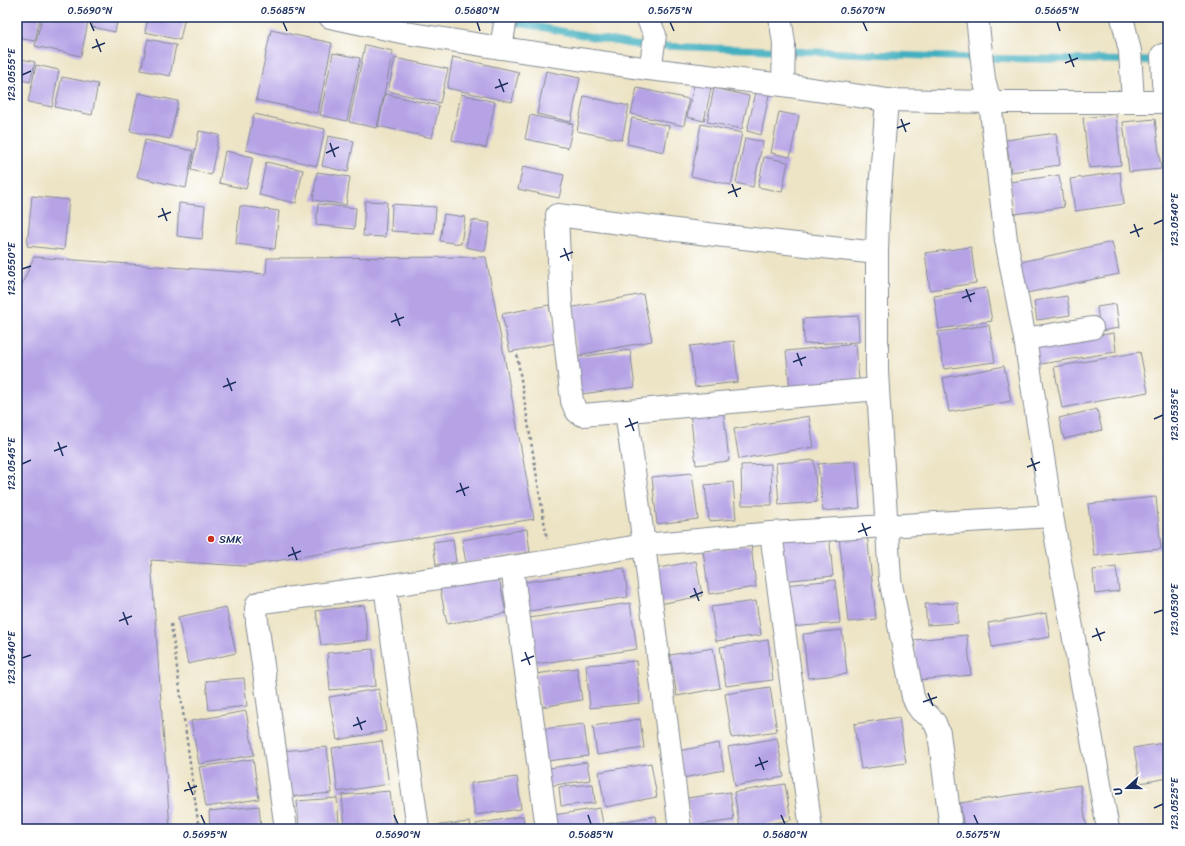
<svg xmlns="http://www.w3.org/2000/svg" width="1185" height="846" viewBox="0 0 1185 846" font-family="Sriracha,sans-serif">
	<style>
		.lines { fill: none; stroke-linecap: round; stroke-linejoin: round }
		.stream { stroke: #43b0c0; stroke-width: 7 }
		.building { fill: #b6a3e6 }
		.minor-casing { stroke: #848a92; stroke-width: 24 }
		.path { stroke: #848a92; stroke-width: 2.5; stroke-dasharray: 3 3; stroke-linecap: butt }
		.minor { stroke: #fff; stroke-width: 22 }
		.ticks { fill: none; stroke: #1b2f5e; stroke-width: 1.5 }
		.poi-dot { fill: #c8321e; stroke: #fff; stroke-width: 1.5 }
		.labels { text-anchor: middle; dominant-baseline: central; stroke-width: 3; stroke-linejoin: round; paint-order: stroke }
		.poi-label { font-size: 11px; fill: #1b2f5e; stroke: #fff; text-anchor: start }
		.neatline { fill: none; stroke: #1b2f5e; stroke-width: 1.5 }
		.ticks-label { font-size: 10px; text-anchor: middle; fill: #1b2f5e }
	</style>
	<rect width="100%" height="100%" fill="#fff"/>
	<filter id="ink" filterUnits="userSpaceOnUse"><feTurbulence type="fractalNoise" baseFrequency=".025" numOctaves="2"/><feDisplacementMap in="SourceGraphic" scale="8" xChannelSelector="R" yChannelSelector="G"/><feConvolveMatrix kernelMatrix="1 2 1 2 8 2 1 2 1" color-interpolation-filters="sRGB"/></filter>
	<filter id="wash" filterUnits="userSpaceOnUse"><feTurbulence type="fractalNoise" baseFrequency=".012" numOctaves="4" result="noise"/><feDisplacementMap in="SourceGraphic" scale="16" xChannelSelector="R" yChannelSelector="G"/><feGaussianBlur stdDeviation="0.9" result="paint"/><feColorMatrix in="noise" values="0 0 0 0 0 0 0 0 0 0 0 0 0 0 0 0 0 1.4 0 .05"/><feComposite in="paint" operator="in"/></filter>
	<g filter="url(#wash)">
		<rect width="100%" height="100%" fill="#ede4c5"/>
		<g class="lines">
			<path class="stream" d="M487,17L635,45L975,58L1160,61"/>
		</g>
		<g id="blocks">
			<g class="building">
				<path d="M17,17H40L35,41L17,38Z"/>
				<path d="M42,17H89L81,56L35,46Z"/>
				<path d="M94,17H118L115,32L92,27Z"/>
				<path d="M148,17H185L180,40L145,32Z"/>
				<path d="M1134,17H1151V18L1135,20Z"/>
				<path d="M271,30L332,43L318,113L256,100Z"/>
				<path d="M148,39L176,45L170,76L141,70Z"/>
				<path d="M365,45L393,51L377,128L349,122Z"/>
				<path d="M333,53L360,58L347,121L320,115Z"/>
				<path d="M453,57L519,72L512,102L447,88Z"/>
				<path d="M17,58L35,62L30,82L17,79Z"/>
				<path d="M395,58L448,69L440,103L388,91Z"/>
				<path d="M36,65L59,70L52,107L28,102Z"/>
				<path d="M546,71L580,78L571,122L537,114Z"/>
				<path d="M62,77L98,84L92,115L55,107Z"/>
				<path d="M695,80L712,84L704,121L687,117Z"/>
				<path d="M637,88L689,99L684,126L631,114Z"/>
				<path d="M714,88L749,96L742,129L707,122Z"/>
				<path d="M756,92L769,95L761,135L747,131Z"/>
				<path d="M138,93L178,101L170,139L130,131Z"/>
				<path d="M385,94L439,106L432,138L378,126Z"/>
				<path d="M461,94L495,102L486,148L452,140Z"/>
				<path d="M584,96L629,106L622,140L577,131Z"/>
				<path d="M779,112L799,116L790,157L771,153Z"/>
				<path d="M254,114L325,129L317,166L246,150Z"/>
				<path d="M1116,114L1121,165L1089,168L1083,118Z"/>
				<path d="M530,115L573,124L568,148L525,139Z"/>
				<path d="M632,118L669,126L664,152L627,144Z"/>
				<path d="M1155,119L1161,169L1129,172L1123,122Z"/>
				<path d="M701,124L742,133L731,185L691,176Z"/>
				<path d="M199,131L219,135L211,175L191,170Z"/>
				<path d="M1056,133L1060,165L1011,172L1006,140Z"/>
				<path d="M328,136L354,141L348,172L322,166Z"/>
				<path d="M745,138L763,142L753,187L736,183Z"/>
				<path d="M145,140L193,151L186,188L137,177Z"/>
				<path d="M225,151L253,157L246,189L219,183Z"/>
				<path d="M764,157L788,162L782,192L758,187Z"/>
				<path d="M266,162L303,170L296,203L259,195Z"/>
				<path d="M523,166L564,175L559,198L518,189Z"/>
				<path d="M317,172L350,177L346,205L313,200Z"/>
				<path d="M1120,172L1124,204L1075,211L1070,179Z"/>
				<path d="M1059,175L1064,207L1014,214L1010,182Z"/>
				<path d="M32,196L69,200L64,250L27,246Z"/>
				<path d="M365,201L387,202L385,237L363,236Z"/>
				<path d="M179,203L205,206L202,239L177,236Z"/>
				<path d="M318,204L356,208L354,229L316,225Z"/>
				<path d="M392,204L436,207L434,234L391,231Z"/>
				<path d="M240,206L279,211L275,249L236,244Z"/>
				<path d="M444,214L465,217L461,244L440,241Z"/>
				<path d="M472,220L490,223L485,251L466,247Z"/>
				<path d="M1112,242L1119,274L1022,294L1016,263Z"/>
				<path d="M971,247L976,283L930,290L925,253Z"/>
				<path d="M34,257L266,274L267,258L486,257L534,519L244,566L151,560L170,829H17V295Z"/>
				<path d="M986,288L992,321L939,329L934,296Z"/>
				<path d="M643,294L652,341L578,355L569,308Z"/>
				<path d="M1067,296L1070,315L1037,320L1034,301Z"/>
				<path d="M1116,304L1119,328L1100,331L1097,307Z"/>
				<path d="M549,305L556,343L510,352L502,314Z"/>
				<path d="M858,316L859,342L804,344L803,319Z"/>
				<path d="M989,325L995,362L944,369L938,332Z"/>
				<path d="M1114,333L1116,352L1035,365L1032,345Z"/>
				<path d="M734,341L738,382L695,387L690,346Z"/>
				<path d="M856,344L859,381L790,388L786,351Z"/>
				<path d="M630,350L635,387L574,395L570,358Z"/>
				<path d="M1140,352L1148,392L1062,408L1054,367Z"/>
				<path d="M1004,366L1011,401L949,412L943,378Z"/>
				<path d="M723,407L729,461L696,465L690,411Z"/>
				<path d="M1097,409L1102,430L1064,439L1059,418Z"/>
				<path d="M809,416L814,447L739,459L734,429Z"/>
				<path d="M814,460L817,502L779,505L776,463Z"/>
				<path d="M856,461L860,508L823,511L818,464Z"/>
				<path d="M771,464L772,505H742L741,465Z"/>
				<path d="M692,473L698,519L657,524L652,477Z"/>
				<path d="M733,482L736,519L709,521L705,485Z"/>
				<path d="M1156,497L1161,549L1094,556L1088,504Z"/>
				<path d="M527,529L530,552L466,563L462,540Z"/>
				<path d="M829,533L833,576L780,581L776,538Z"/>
				<path d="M867,534L876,619L848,622L839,537Z"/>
				<path d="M453,539L456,562L436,565L433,542Z"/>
				<path d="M751,545L756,587L709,594L703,551Z"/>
				<path d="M696,561L702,596L654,605L648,570Z"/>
				<path d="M1116,567L1119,591L1095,594L1093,570Z"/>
				<path d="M624,568L628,597L522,612L518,583Z"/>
				<path d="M498,572L506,613L447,624L439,583Z"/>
				<path d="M835,580L840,623L789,627L784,585Z"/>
				<path d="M756,601L761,635L716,641L711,607Z"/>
				<path d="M630,603L637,649L536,664L529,618Z"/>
				<path d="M958,603V623L927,625L925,604Z"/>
				<path d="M364,605L368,640L321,645L316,611Z"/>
				<path d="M226,607L236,653L188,664L178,617Z"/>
				<path d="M1046,613L1050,637L992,647L988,623Z"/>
				<path d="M842,630L847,674L808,678L803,634Z"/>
				<path d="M967,635L971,675L918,680L914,640Z"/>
				<path d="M768,640L773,680L726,686L720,647Z"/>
				<path d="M713,648L720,688L677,696L670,655Z"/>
				<path d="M373,649L376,686L330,690L327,653Z"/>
				<path d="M636,661L640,703L590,708L586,665Z"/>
				<path d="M577,668L582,700L541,707L536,674Z"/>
				<path d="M244,678L247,706L209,710L206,681Z"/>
				<path d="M770,687L777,731L732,738L725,694Z"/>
				<path d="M379,689L386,731L337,740L329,697Z"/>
				<path d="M246,711L254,755L199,764L191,721Z"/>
				<path d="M899,717L906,763L861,769L854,724Z"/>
				<path d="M640,719L644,748L597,755L593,726Z"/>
				<path d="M584,724L588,756L539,762L535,730Z"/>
				<path d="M777,738L784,777L735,786L728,747Z"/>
				<path d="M382,741L389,784L338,792L332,748Z"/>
				<path d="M1168,742V778L1140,783L1134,748Z"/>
				<path d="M719,743L724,770L683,778L678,751Z"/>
				<path d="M327,747L332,793L285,797L281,751Z"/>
				<path d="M253,759L259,799L206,807L199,767Z"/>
				<path d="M587,762L590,780L547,786L544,769Z"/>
				<path d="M651,763L657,797L605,807L599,772Z"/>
				<path d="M517,777L521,809L475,815L471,783Z"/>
				<path d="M593,784L595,803L561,806L559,787Z"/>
				<path d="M785,784L791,820L740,829L734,792Z"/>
				<path d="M1080,785L1087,829H964L960,803Z"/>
				<path d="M390,791L394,829H345L342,795Z"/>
				<path d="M730,792L734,820L691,826L687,798Z"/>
				<path d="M337,798L339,823L299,826L297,801Z"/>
				<path d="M259,806L261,829H210L209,811Z"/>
				<path d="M600,808L604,829H550L547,816Z"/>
				<path d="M523,816L525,829H477L476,824Z"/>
				<path d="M656,816L658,829H607L606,824Z"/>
				<path d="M470,822L471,829H430L429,826Z"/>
			</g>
		</g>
	</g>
	<g filter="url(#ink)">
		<use href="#blocks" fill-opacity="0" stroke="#848a92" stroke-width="1"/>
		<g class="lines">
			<g class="minor-casing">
				<g id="minor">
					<path d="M330,17L406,33L501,48L649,69L783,85L887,100L990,102H1168"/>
					<path d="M647,17L655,35L652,57L649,69"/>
					<path d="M780,17L784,43L783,85"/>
					<path d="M977,17L984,79L990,102L1006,240L1025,339L1052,516L1108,829"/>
					<path d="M1122,17L1130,51L1133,102"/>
					<path d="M501,48L506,17"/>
					<path d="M887,100L878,215L877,253V371L878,389L890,579L913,697L916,704L921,711L929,716L935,723L939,733L951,829"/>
					<path d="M1166,102L1163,83L1162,55L1168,54"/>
					<path d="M877,253L716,235L557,215L561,304L572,401C575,408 575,413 583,415L878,389"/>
					<path d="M1025,339L1092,328"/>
					<path d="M626,411L644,545L680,829"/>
					<path d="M771,533L811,829"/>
					<path d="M512,567L547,829"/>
					<path d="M385,586L418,829"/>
					<path d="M286,829L257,622L256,609L257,604L262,602L385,586L551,561L644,545L771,533L1052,516"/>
				</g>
			</g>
			<g class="path">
				<path d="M517,355L547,539"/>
				<path d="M171,624L199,829"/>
			</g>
			<use href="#minor" class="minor"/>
		</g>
	</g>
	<path class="ticks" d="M90,22L94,31M283,22L287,31M477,22L480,31M670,22L674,31M863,22L867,31M1057,22L1060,31M96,39L101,52M92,48L105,43M1069,54L1074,67M1065,63L1078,58M22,75L31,71M499,79L504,92M495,88L508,83M901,119L906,132M897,128L910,123M330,143L335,157M326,153L339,147M732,184L737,197M728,193L741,188M162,208L167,221M158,217L171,212M1134,224L1139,237M1154,224L1163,220M1130,233L1143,228M564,248L569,261M560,257L573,252M22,269L31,266M966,289L971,302M962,298L975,293M395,313L400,326M391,322L404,317M797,353L802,366M793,362L806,357M227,378L232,391M223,387L236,382M629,418L634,431M1154,419L1163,415M625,427L638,422M58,442L63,456M54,451L67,446M1031,458L1036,471M22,464L31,460M1027,467L1040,462M460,483L465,496M456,492L469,487M862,523L867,536M858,532L871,527M292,547L297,560M288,556L301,551M694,588L699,601M690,597L703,592M123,612L128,625M1154,613L1163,610M119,621L132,616M1096,628L1101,641M1092,637L1105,632M525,652L530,665M22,658L31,655M521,661L534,656M928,693L933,706M923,702L937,697M357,717L362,730M353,726L366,721M759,757L764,770M755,766L768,761M188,782L193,795M184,791L197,786M1154,808L1163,804M201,815L205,824M394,815L398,824M588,815L591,824M781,815L785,824M974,815L978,824"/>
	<circle class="poi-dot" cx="211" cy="539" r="4"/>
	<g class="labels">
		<g class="poi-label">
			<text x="219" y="539">SMK</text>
		</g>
	</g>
	<rect width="1185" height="846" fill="none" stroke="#fff" stroke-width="44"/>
	<g transform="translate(1127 788) rotate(249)" stroke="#ffffff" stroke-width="3" paint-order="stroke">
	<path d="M0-3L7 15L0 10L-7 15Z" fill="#1b2f5e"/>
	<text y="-6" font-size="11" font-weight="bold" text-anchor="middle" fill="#1b2f5e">U</text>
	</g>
	<rect x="22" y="22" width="1141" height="802" class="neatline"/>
	<g class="ticks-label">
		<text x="90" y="14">0.5690°N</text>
		<text x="283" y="14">0.5685°N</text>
		<text x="477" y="14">0.5680°N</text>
		<text x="670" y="14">0.5675°N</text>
		<text x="863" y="14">0.5670°N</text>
		<text x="1057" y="14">0.5665°N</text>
		<text transform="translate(11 75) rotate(-90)" y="4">123.0555°E</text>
		<text transform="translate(1174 220) rotate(-90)" y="4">123.0540°E</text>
		<text transform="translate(11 269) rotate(-90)" y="4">123.0550°E</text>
		<text transform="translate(1174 415) rotate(-90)" y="4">123.0535°E</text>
		<text transform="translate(11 464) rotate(-90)" y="4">123.0545°E</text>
		<text transform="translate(1174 610) rotate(-90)" y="4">123.0530°E</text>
		<text transform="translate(11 658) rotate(-90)" y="4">123.0540°E</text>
		<text transform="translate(1174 804) rotate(-90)" y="4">123.0525°E</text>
		<text x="205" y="838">0.5695°N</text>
		<text x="398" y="838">0.5690°N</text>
		<text x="591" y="838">0.5685°N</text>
		<text x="785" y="838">0.5680°N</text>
		<text x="978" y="838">0.5675°N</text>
	</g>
</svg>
